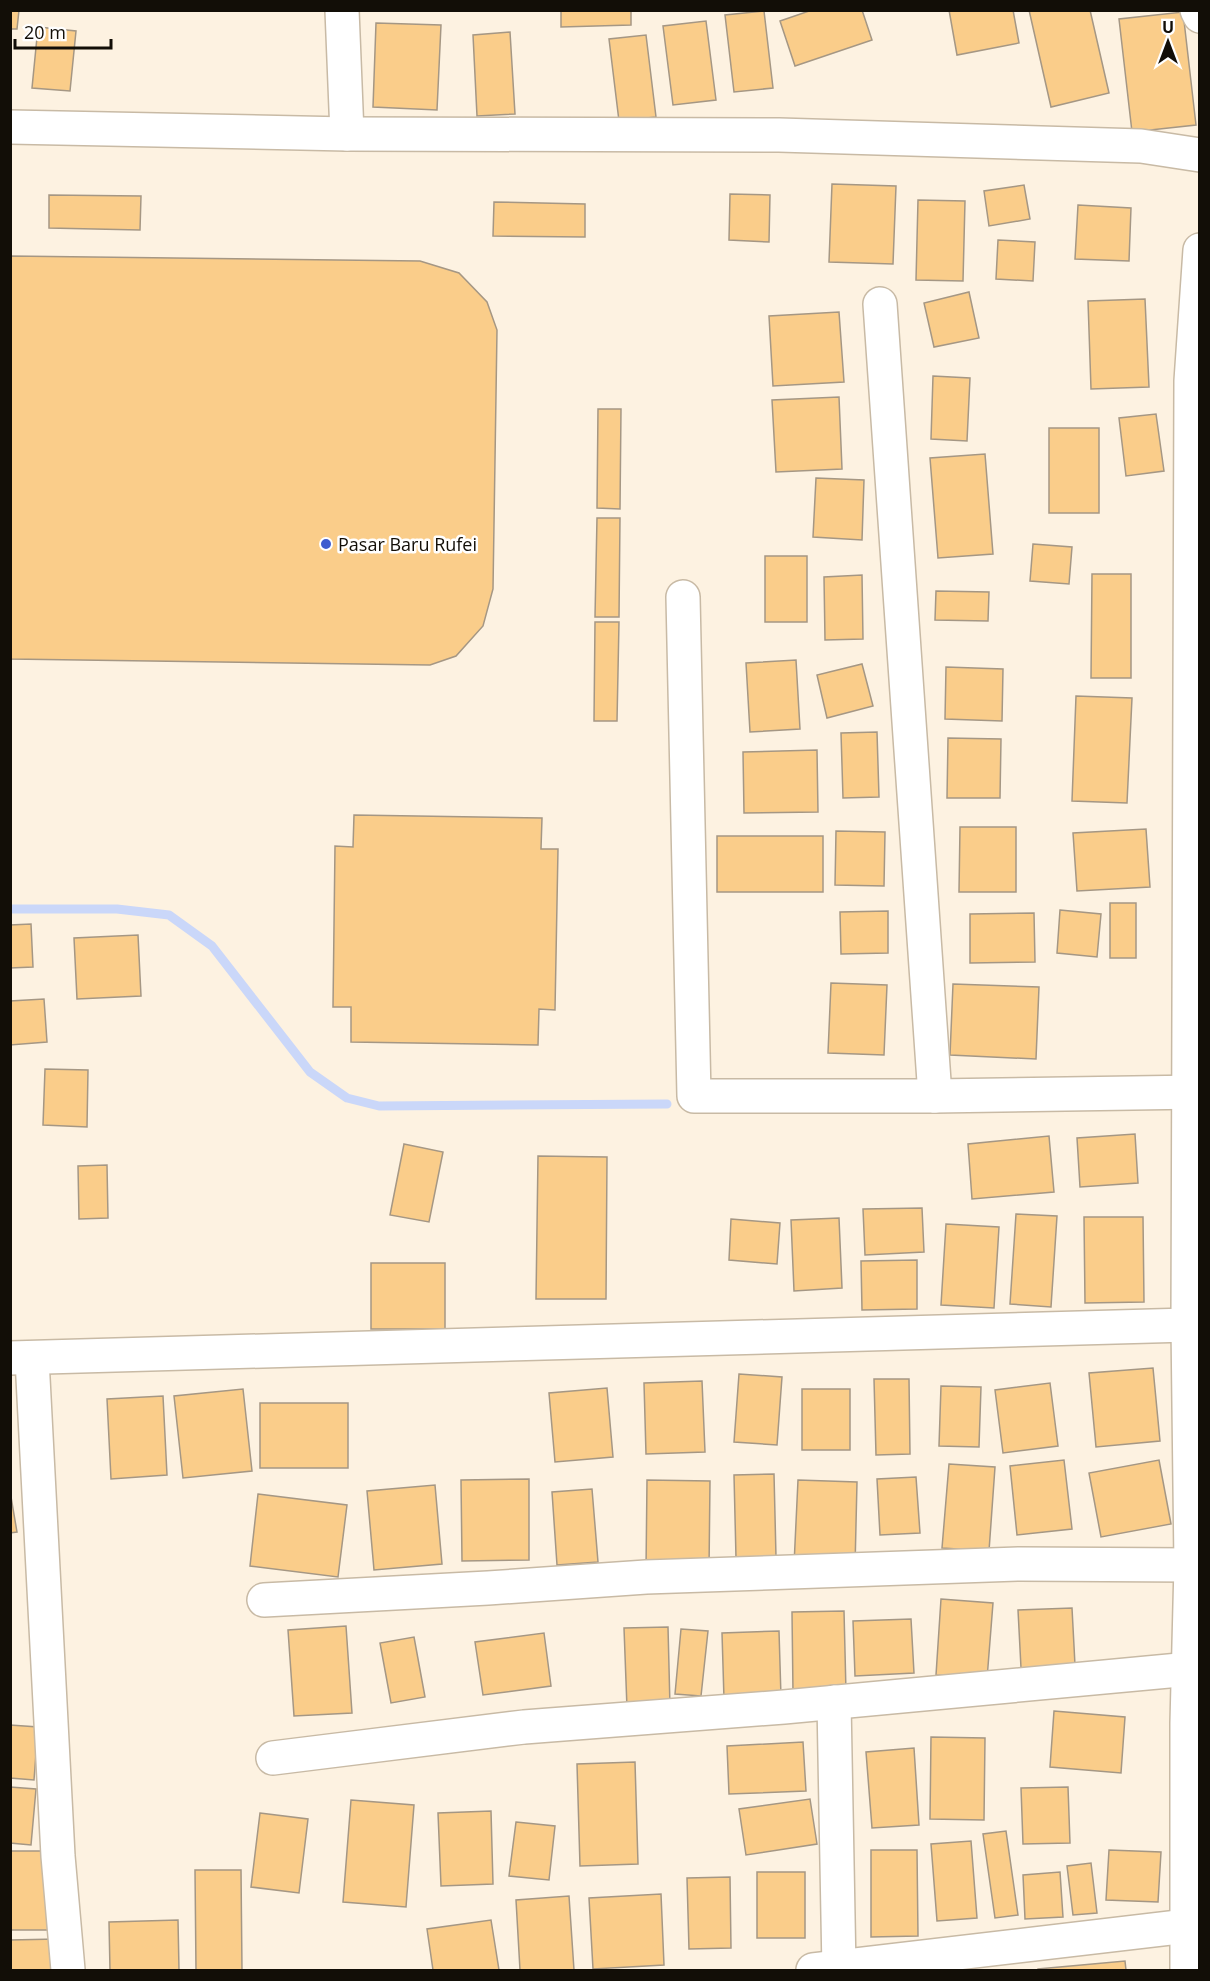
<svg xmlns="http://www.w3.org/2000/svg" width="1210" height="1981" viewBox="0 0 1210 1981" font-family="'Open Sans',sans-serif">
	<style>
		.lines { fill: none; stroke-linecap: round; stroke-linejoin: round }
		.stream { stroke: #cad7f9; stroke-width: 9 }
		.building { fill: #facd8a; stroke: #a59784; stroke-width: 1.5 }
		.minor-casing { stroke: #c8baa5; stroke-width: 36 }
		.minor { stroke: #fff; stroke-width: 33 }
		.poi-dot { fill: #3e5ccf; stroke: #fff; stroke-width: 2 }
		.labels { text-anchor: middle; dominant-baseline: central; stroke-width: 5; stroke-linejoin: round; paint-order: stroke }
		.poi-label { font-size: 18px; fill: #120e07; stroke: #fff; text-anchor: start }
	</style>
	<rect width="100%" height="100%" fill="#fdf2e1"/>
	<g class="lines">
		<path class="stream" d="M10,909H117L169,915L212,946L310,1072L347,1098L379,1106L667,1104"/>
	</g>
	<g class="building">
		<path d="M10,10H19L17,29H10Z"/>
		<path d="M561,10H631V25L561,27Z"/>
		<path d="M812,10H862L872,40L795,66L780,21Z"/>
		<path d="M949,10H1013L1019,43L957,55Z"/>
		<path d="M1029,10H1090L1109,93L1051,107Z"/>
		<path d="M764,11L773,88L734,92L725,15Z"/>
		<path d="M1183,12L1196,125L1132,132L1119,19Z"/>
		<path d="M706,21L716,100L673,105L663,26Z"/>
		<path d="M376,23L441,25L437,110L373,107Z"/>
		<path d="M38,27L76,31L70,91L32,88Z"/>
		<path d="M510,32L515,114L477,116L473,35Z"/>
		<path d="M646,35L656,117L619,121L609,39Z"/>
		<path d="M832,184L896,186L893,264L829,262Z"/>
		<path d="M1024,185L1030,219L989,226L984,191Z"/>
		<path d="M730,194L770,195L769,242L729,240Z"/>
		<path d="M49,195L141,196L140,230L49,228Z"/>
		<path d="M918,200L965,201L963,281L916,280Z"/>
		<path d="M494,202L585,204V237L493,236Z"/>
		<path d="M1078,205L1131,208L1129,261L1075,259Z"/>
		<path d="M998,240L1035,242L1033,281L996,279Z"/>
		<path d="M10,256L420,261L459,273L487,302L497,330L493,589L483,626L456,656L430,665L10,659Z"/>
		<path d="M969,292L979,338L934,347L924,303Z"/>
		<path d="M1145,299L1149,387L1091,389L1088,301Z"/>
		<path d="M839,312L844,382L773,386L769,316Z"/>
		<path d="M933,376L970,378L967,441L931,439Z"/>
		<path d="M839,397L842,469L776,472L772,400Z"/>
		<path d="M598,409H621L620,509L597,508Z"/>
		<path d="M1156,414L1164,471L1126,476L1119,418Z"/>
		<rect x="1049" y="428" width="50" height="85"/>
		<path d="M985,454L993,554L938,558L930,458Z"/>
		<path d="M816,478L864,480L862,540L813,537Z"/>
		<path d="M597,518H620L619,617H595Z"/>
		<path d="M1033,544L1072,547L1069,584L1030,581Z"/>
		<rect x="765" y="556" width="42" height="66"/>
		<path d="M1092,574H1131V678H1091Z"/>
		<path d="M862,575L863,639L825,640L824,577Z"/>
		<path d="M936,591L989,592L988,621L935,620Z"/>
		<path d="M595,622H619L617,721H594Z"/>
		<path d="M796,660L800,729L750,732L746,663Z"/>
		<path d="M862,664L873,706L827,718L817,675Z"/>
		<path d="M946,667L1003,669L1002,721L945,719Z"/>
		<path d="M1076,696L1132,698L1127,803L1072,801Z"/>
		<path d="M877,732L879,797L843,798L841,733Z"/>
		<path d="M948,738L1001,739L1000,798H947Z"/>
		<path d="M817,750L818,812L744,813L743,752Z"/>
		<path d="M354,815L542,818L541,849H558L555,1010L539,1009L538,1045L351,1042V1007H333L335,846L353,847Z"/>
		<path d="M960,827H1016V892H959Z"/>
		<path d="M1146,829L1150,887L1077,891L1073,833Z"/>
		<path d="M836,831L885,832L884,886L835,885Z"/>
		<rect x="717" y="836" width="106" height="56"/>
		<rect x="1110" y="903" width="26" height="55"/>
		<path d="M1060,910L1101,914L1097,957L1057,953Z"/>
		<path d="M888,911V953L841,954L840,912Z"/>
		<path d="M1034,913L1035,962L970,963V914Z"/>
		<path d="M31,924L33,967L10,968V925Z"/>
		<path d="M138,935L141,996L77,999L74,938Z"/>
		<path d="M831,983L887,985L884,1055L828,1053Z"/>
		<path d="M953,984L1039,987L1036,1059L950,1055Z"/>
		<path d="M44,999L47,1042L10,1045V1001Z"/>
		<path d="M45,1069L88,1070L87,1127L43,1125Z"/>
		<path d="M1135,1134L1138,1183L1080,1187L1077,1138Z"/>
		<path d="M1049,1136L1054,1192L972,1199L968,1144Z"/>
		<path d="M404,1144L443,1152L429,1222L390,1215Z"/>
		<path d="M538,1156L607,1157L606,1299H536Z"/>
		<path d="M107,1165L108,1218L79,1219L78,1166Z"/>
		<path d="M922,1208L924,1252L865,1255L863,1209Z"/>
		<path d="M1016,1214L1057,1216L1051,1307L1010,1304Z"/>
		<path d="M1084,1217H1143L1144,1302L1085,1303Z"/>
		<path d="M839,1218L842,1288L794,1291L791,1220Z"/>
		<path d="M731,1219L780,1223L777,1264L729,1260Z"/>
		<path d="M946,1224L999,1227L994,1308L941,1305Z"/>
		<path d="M917,1260V1309L862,1310L861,1261Z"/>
		<rect x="371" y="1263" width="74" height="66"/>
		<path d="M1153,1368L1160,1441L1096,1447L1089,1373Z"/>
		<path d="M739,1374L782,1377L777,1445L734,1442Z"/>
		<path d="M874,1379H909L910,1454L876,1455Z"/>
		<path d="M702,1381L705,1452L646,1454L644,1383Z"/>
		<path d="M1050,1383L1058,1446L1003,1453L995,1390Z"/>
		<path d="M941,1386L981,1387L979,1447L939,1446Z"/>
		<path d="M607,1388L613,1457L555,1462L549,1393Z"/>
		<path d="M243,1389L252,1471L183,1478L174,1396Z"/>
		<rect x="802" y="1389" width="48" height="61"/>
		<path d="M163,1396L167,1475L111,1479L107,1399Z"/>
		<rect x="260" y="1403" width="88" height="65"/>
		<path d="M1064,1460L1072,1529L1017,1535L1010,1466Z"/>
		<path d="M1159,1460L1171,1524L1101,1537L1089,1473Z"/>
		<path d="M949,1464L995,1467L989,1551L942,1548Z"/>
		<path d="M774,1474L776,1557L736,1558L734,1475Z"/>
		<path d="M916,1477L920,1533L880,1535L877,1479Z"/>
		<path d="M529,1479V1560L462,1561L461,1480Z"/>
		<path d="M647,1480L710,1481L709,1570L646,1569Z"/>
		<path d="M798,1480L857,1482L855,1567L794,1565Z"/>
		<path d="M435,1485L442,1564L374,1570L367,1491Z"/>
		<path d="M592,1489L598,1562L557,1565L552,1492Z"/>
		<path d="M10,1491L17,1532L10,1533Z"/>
		<path d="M258,1494L347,1505L338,1577L250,1566Z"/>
		<path d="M941,1599L993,1603L987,1679L936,1675Z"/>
		<path d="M1072,1608L1075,1665L1021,1668L1018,1610Z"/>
		<path d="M844,1611L846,1692L793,1693L792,1612Z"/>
		<path d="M911,1619L914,1673L855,1676L853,1621Z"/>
		<path d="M346,1626L352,1713L294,1716L288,1630Z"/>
		<path d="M668,1627L670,1707L627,1708L624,1628Z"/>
		<path d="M681,1629L708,1631L701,1696L675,1694Z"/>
		<path d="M779,1631L781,1697L724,1699L722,1633Z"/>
		<path d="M544,1633L551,1686L483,1695L475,1642Z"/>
		<path d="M414,1637L425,1697L391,1703L380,1643Z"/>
		<path d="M1054,1711L1125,1717L1121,1773L1050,1767Z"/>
		<path d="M10,1725L38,1727L34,1780L10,1778Z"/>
		<path d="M931,1737L985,1738L984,1820L930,1819Z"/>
		<path d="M803,1742L806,1791L729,1794L727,1746Z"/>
		<path d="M914,1748L919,1825L872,1828L866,1752Z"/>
		<path d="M635,1762L638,1864L580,1866L577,1764Z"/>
		<path d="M10,1787L36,1789L31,1845L10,1843Z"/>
		<path d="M1068,1787L1070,1843L1023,1844L1021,1788Z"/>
		<path d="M810,1799L817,1844L746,1855L739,1809Z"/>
		<path d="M351,1800L414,1805L406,1907L343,1902Z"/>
		<path d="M491,1811L493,1884L441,1886L438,1813Z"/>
		<path d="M260,1813L308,1819L299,1893L251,1887Z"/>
		<path d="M516,1822L555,1826L549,1880L509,1876Z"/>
		<path d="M1006,1831L1018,1915L995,1918L983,1834Z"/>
		<path d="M971,1841L977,1918L937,1921L931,1844Z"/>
		<path d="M871,1850H917L918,1936L871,1937Z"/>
		<path d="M1109,1850L1161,1852L1158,1902L1106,1900Z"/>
		<rect x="10" y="1851" width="40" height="79"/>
		<path d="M1091,1863L1097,1913L1073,1915L1067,1866Z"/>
		<path d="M195,1870H241L242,1970H196Z"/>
		<rect x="757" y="1872" width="48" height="66"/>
		<path d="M1060,1872L1063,1917L1025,1919L1023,1875Z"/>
		<path d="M730,1877L731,1948L689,1949L687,1878Z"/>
		<path d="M661,1894L664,1965L593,1969L589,1898Z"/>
		<path d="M569,1896L574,1970H520L516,1900Z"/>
		<path d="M178,1920L179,1970H110L109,1922Z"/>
		<path d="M491,1920L499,1970H433L427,1929Z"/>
		<path d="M57,1939L59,1970H10V1940Z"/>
		<path d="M1125,1961L1126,1970H1038V1969Z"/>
	</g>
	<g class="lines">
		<g class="minor-casing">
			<g id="minor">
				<path d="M342,10L347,134"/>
				<path d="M1197,10L1200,16"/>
				<path d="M10,127L347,134L779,135L1141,146L1200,155"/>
				<path d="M880,304L935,1096"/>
				<path d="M683,597L694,1096H935L1200,1092"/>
				<path d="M10,1358L1188,1325"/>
				<path d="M32,1359L58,1856L68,1970"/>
				<path d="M264,1600L488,1588L646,1577L1019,1564L1191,1565"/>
				<path d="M834,1702L839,1970"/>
				<path d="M273,1758L524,1727L784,1707L1190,1669"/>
				<path d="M813,1970L1187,1926"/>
				<path d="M1187,1970V1723L1191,1565L1188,1325L1191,381L1200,250"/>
			</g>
		</g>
		<use href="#minor" class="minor"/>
	</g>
	<circle class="poi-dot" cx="326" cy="544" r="6"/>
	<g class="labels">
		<g class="poi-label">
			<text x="338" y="544">Pasar Baru Rufei</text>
		</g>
	</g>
	<rect width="1210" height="1981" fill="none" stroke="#120e07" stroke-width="24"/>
	<g transform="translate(1168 42)" stroke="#ffffff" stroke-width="4.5" paint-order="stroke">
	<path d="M0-4.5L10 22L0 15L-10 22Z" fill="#120e07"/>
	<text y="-9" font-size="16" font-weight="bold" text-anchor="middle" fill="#120e07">U</text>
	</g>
	<path d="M15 39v9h96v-9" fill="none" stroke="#120e07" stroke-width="3"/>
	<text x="24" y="39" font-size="18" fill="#120e07" stroke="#ffffff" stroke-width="4.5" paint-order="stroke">20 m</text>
</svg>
